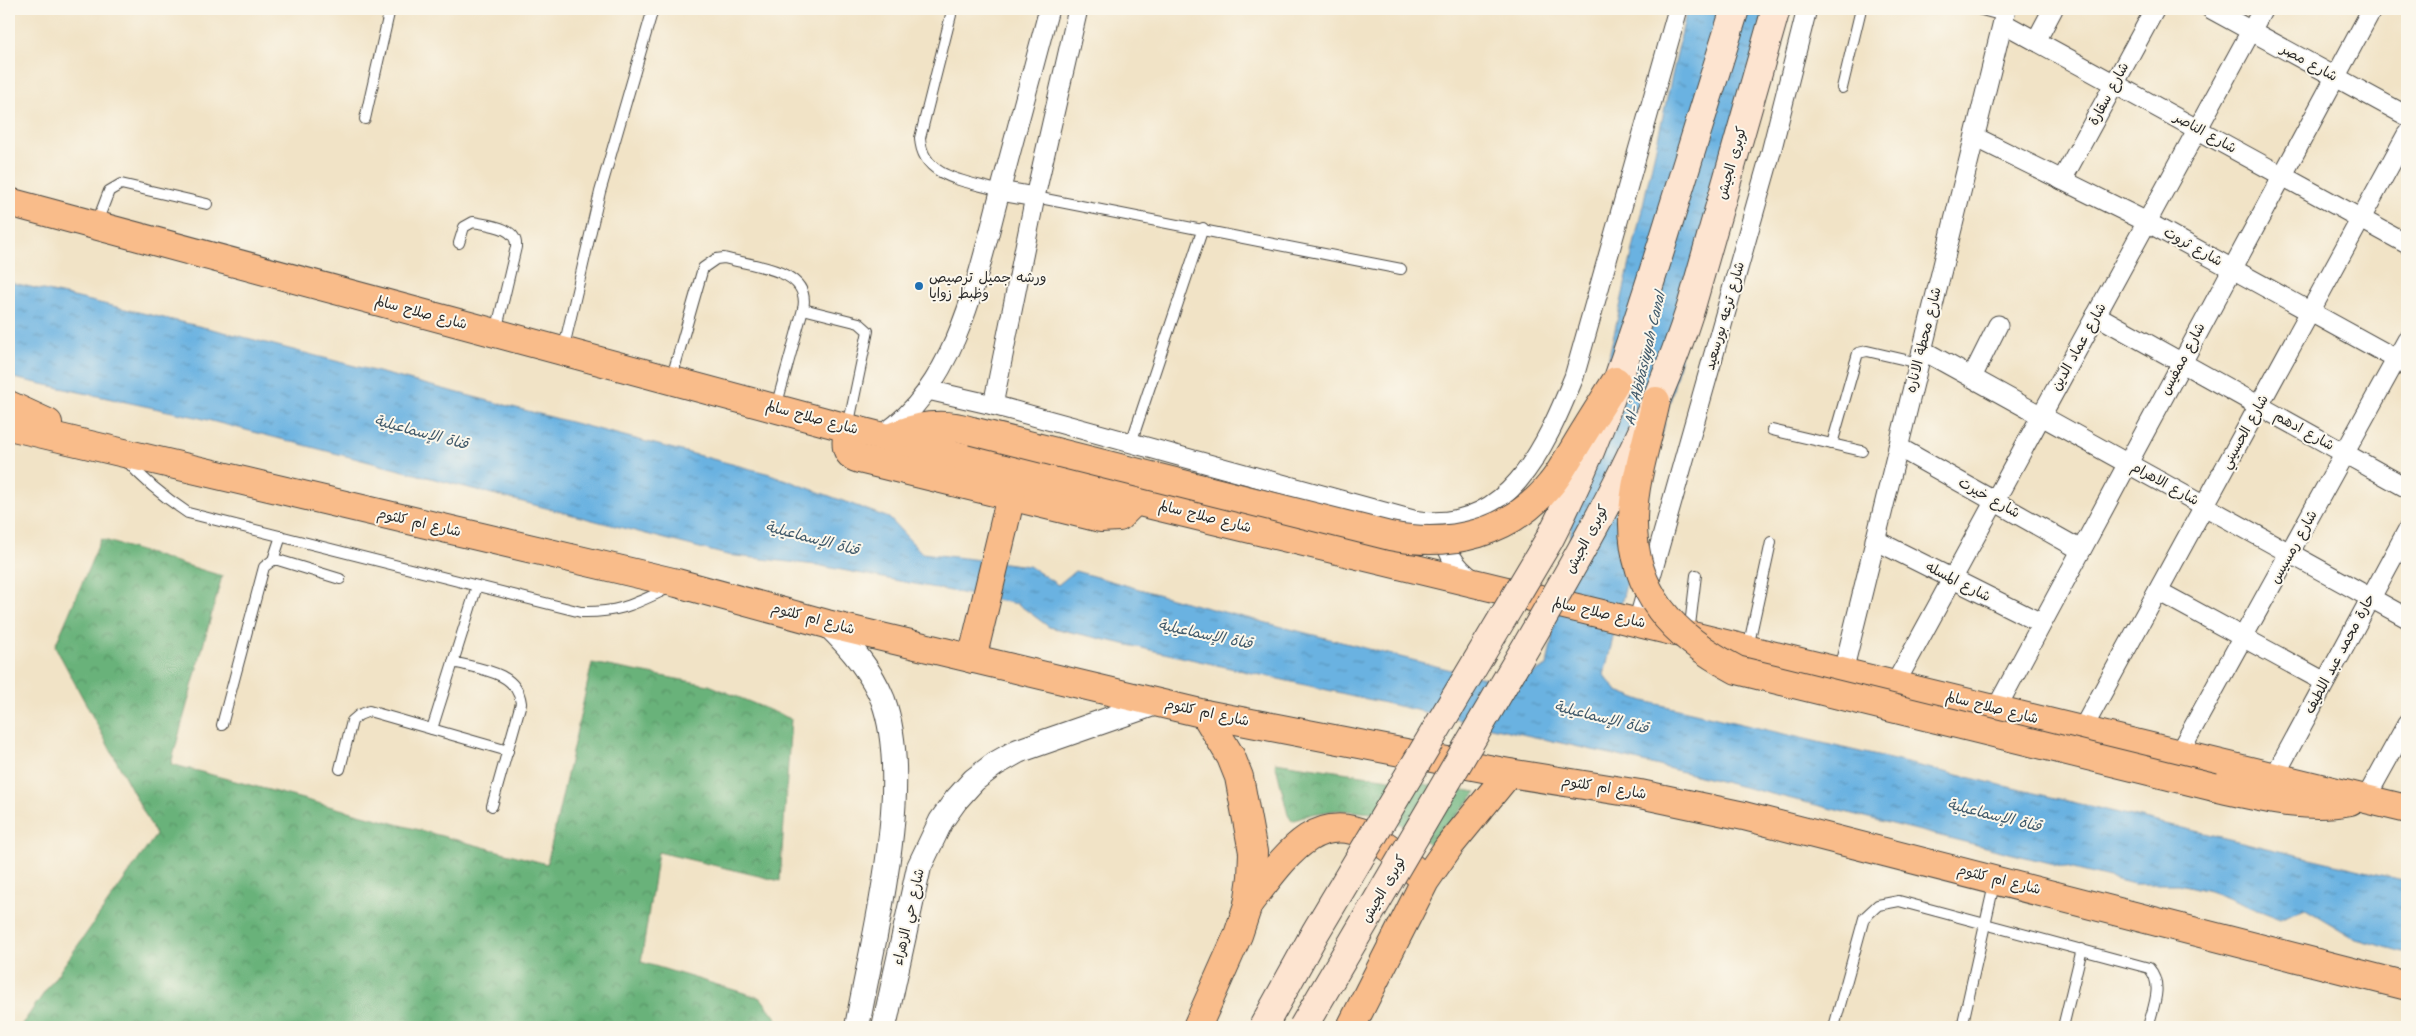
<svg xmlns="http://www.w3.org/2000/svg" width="2416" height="1036" viewBox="0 0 2416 1036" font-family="Kalam,'Playpen Sans Arabic',sans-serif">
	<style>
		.forest { fill: url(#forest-crowns); stroke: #4a6e52 }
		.water { fill: url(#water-ripples); stroke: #4a6e86 }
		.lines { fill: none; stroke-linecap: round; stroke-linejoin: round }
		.service-casing { stroke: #494742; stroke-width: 12 }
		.minor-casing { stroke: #494742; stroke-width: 21 }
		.tertiary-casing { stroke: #494742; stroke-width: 26 }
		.trunk-casing { stroke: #494742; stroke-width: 30 }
		.service { stroke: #fff; stroke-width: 10 }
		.minor { stroke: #fff; stroke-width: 19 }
		.tertiary { stroke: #fff; stroke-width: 24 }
		.trunk { stroke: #f9bc8a; stroke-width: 28 }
		.secondary-bridge-casing { stroke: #494742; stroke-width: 30; stroke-linecap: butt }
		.trunk-bridge-casing { stroke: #494742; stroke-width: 30; stroke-linecap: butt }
		.secondary-bridge { stroke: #fde4d0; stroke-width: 28 }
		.trunk-bridge { stroke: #f9bc8a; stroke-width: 28 }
		.poi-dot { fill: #1f6fb2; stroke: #fbf7ec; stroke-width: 2 }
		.labels { text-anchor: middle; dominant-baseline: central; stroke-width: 4; stroke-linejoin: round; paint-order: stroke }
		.street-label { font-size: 14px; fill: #2b2b2b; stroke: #fbf7ec }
		.poi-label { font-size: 14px; fill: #2b2b2b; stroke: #fbf7ec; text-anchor: start }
		.water-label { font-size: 15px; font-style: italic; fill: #415a6b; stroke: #fbf7ec }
	</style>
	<defs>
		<pattern id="forest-crowns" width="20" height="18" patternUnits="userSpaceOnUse" patternTransform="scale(1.25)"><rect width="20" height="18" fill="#69b27a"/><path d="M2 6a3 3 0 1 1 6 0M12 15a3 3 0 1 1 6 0" fill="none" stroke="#579164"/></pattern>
		<pattern id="water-ripples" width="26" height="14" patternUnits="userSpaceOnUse" patternTransform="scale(1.25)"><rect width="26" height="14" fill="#6ab2e1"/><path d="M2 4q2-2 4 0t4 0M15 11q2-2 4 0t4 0" fill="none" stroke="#5791b7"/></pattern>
	</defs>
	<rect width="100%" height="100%" fill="#fbf7ec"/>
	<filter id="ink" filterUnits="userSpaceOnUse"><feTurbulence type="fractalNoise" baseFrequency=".02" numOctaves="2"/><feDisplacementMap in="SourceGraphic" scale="10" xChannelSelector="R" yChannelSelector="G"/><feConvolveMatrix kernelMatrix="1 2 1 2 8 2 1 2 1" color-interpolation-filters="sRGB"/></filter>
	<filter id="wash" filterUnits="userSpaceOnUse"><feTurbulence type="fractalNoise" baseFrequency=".0096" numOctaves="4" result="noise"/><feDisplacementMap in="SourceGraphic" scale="20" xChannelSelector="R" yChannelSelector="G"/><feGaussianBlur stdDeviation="1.12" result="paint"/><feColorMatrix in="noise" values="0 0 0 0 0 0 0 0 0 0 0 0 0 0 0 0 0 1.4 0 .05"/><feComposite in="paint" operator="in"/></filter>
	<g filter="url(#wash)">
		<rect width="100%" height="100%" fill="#f1e3c6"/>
		<g class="forest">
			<path d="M101,539L222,576L171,764L547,864L592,663L709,685L791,719L780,881L658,852L641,962L761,998L777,1019L776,1027H20L156,835L55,646Z"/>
			<path d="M1275,762L1477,792L1432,844H1429L1405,826L1373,813L1338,810L1312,814L1292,821L1288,815Z"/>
		</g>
		<path class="water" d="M1687,9H1765L1604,675L1617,691L1644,701L2407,881V953L2356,939L2304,908L2281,919L2209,891L2179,884H2134L1619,756L1049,627L1018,604L816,565L727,555L196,417L9,377V282L224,332L770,474L889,518L922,553L1029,566L1058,585L1075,571L1196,605L1467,674L1513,684L1547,666L1576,503Z"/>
	</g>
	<g filter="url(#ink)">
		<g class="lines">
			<g class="service-casing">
				<g id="service">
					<path d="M1978,9L2004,16"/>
					<path d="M951,15L920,138C922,179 968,181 1000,191"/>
					<path d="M1842,88L1861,9"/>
					<path d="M365,119L390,9"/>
					<path d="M1035,197L1401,269"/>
					<path d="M96,225L109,191L121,184L207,204"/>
					<path d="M459,243L464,227L473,222C488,225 518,227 516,247L496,332"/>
					<path d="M803,309L859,323L868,331L848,427"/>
					<path d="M563,351L600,192L653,9"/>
					<path d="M671,380L703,268L716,259L724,258C753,266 812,269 803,309L776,407"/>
					<path d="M1772,430L1862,451"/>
					<path d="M1131,443L1203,228"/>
					<path d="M1832,444L1858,353L1867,351L1919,363"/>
					<path d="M125,459C144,481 164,497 188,513L581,612C621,613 636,603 671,587"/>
					<path d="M273,560L281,536"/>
					<path d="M1689,634L1696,575"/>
					<path d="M1748,648L1771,542"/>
					<path d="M453,662C479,669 517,671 521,703L492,806"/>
					<path d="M222,725L264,567L273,560H278L340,579"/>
					<path d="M432,729L477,586"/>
					<path d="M340,769L352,721L359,715L369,711L508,751"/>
					<path d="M1834,1027L1864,918L1878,905L1899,901L2149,968C2164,985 2153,1007 2148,1027"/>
					<path d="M1962,1027L1995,880"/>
					<path d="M2063,1027L2082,949"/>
				</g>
			</g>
			<g class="minor-casing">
				<g id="minor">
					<path d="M2211,9L2407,116"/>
					<path d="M2003,23L2407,244"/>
					<path d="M2036,41L2053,9"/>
					<path d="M1975,137L2147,222L2407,365"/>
					<path d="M2062,180L2155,9"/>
					<path d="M1000,191L1035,197"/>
					<path d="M2096,315L2407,488"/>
					<path d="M1922,350L2407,618"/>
					<path d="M1972,377L1998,325"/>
					<path d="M928,390L993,405L1413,520C1507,536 1545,448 1574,377L1678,9"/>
					<path d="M993,405L1035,197L1078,9"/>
					<path d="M886,432C959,381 979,269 1001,188C1017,128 1033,68 1049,9"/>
					<path d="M1898,447L2081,550"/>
					<path d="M1445,529C1444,552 1456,568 1474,580"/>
					<path d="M1875,540L2041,623"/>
					<path d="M2158,591L2325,682"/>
					<path d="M1638,622L1771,152L1807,9"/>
					<path d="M1843,672L2006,9"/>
					<path d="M1895,684L2263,9"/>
					<path d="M1996,709L2372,9"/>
					<path d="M2082,730L2407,134"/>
					<path d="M2179,753L2407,340"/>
					<path d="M2274,777L2407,531"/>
					<path d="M2366,798L2407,724"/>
				</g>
			</g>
			<g class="tertiary-casing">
				<g id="tertiary">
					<path d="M827,624C850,646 871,670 883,700C914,785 873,938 857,1027"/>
					<path d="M884,1027L919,867L941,821L956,800L974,780L995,764L1018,751L1156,703"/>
				</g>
			</g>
			<g class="trunk-casing">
				<g id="trunk">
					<path d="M9,202L848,428L1135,501L2407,809"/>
					<path d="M9,405L48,423"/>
					<path d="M9,426L677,583L827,624L1205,714L1509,773L1640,794L1744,816L2407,986"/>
					<path d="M848,428C846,441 843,454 859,459L1100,518L1119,517L1135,501"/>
					<path d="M889,438C918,426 941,421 972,431"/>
					<path d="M972,659L1011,496"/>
					<path d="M2214,787C2260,797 2303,810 2350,801"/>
					<path d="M1248,904C1266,882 1284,854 1308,838C1349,811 1391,846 1419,875"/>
					<path d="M1197,1027L1238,935L1248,905L1252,877L1253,852L1239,777L1231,757L1205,714"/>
					<path d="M1351,1027L1425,881L1450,845L1509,773"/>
				</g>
			</g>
			<use href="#service" class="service"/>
			<use href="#minor" class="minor"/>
			<use href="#tertiary" class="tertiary"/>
			<use href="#trunk" class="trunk"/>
			<g class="secondary-bridge-casing">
				<g id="secondary-bridge">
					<path d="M1263,1027L1315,933L1549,540C1601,440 1635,332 1668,225C1690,153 1713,81 1735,9"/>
					<path d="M1303,1027C1371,911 1439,795 1507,679C1577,560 1649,439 1691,307L1776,9"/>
				</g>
			</g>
			<g class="trunk-bridge-casing">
				<g id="trunk-bridge">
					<path d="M1656,401C1648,439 1634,479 1633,517C1631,593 1674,637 1737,670L2214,787"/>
					<path d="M972,431L1390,536C1450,548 1511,534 1551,484C1559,475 1565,463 1572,452C1586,428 1601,405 1616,381"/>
				</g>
			</g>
			<use href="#secondary-bridge" class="secondary-bridge"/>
			<use href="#trunk-bridge" class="trunk-bridge"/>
		</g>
	</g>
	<circle class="poi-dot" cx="919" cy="286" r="5"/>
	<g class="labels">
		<g class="street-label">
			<text transform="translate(2309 63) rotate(29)">شارع مصر</text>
			<text transform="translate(2109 94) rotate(-62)">شارع سقارة</text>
			<text transform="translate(2205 133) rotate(29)">شارع الناصر</text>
			<text transform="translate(1732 163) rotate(-74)">كوبرى الجيش</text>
			<text transform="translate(2193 247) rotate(29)">شارع ثروت</text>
			<text transform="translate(421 313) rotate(15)">شارع صلاح سالم</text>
			<text transform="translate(1725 316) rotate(-74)">شارع ترعه بورسعيد</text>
			<text transform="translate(1924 340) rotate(-76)">شارع محطة الاناره</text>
			<text transform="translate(2079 347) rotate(-61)">شارع عماد الدين</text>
			<text transform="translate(2183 359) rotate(-62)">شارع ممفيس</text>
			<text transform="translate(812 418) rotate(15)">شارع صلاح سالم</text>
			<text transform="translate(2304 431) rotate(29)">شارع ادهم</text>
			<text transform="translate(2245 432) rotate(-61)">شارع الحسيني</text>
			<text transform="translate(2165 484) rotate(29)">شارع الاهرام</text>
			<text transform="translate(1989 498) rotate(29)">شارع خيرت</text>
			<text transform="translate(1205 517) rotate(14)">شارع صلاح سالم</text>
			<text transform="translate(419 523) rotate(13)">شارع ام كلثوم</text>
			<text transform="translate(1587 539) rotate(-62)">كوبرى الجيش</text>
			<text transform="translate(2294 547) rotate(-61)">شارع رمسيس</text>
			<text transform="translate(1958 582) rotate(27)">شارع المسله</text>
			<text transform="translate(1599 613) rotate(13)">شارع صلاح سالم</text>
			<text transform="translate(813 619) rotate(15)">شارع ام كلثوم</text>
			<text transform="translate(2340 654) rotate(-62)">حارة محمد عبد اللطيف</text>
			<text transform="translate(1992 708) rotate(14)">شارع صلاح سالم</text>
			<text transform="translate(1207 713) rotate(12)">شارع ام كلثوم</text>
			<text transform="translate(1604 788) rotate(9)">شارع ام كلثوم</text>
			<text transform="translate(1999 880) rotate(14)">شارع ام كلثوم</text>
			<text transform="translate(1384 889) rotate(-60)">كوبرى الجيش</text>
			<text transform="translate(909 917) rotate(-77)">شارع حي الزهراء</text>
		</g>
		<g class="poi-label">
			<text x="929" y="278">ورشه جميل ترصيص<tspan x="929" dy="16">وظبط زوايا</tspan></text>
		</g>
		<g class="water-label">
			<text transform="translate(1646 359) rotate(-77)">Al-ʿAbbāsiyyah Canal</text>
			<text transform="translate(421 433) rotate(15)">قناة الإسماعيلية</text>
			<text transform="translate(812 539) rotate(15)">قناة الإسماعيلية</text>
			<text transform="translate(1205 635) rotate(12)">قناة الإسماعيلية</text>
			<text transform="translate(1601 718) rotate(14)">قناة الإسماعيلية</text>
			<text transform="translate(1994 816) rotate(14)">قناة الإسماعيلية</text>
		</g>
	</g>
	<rect width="2416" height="1036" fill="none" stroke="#fbf7ec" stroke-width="30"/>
</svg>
